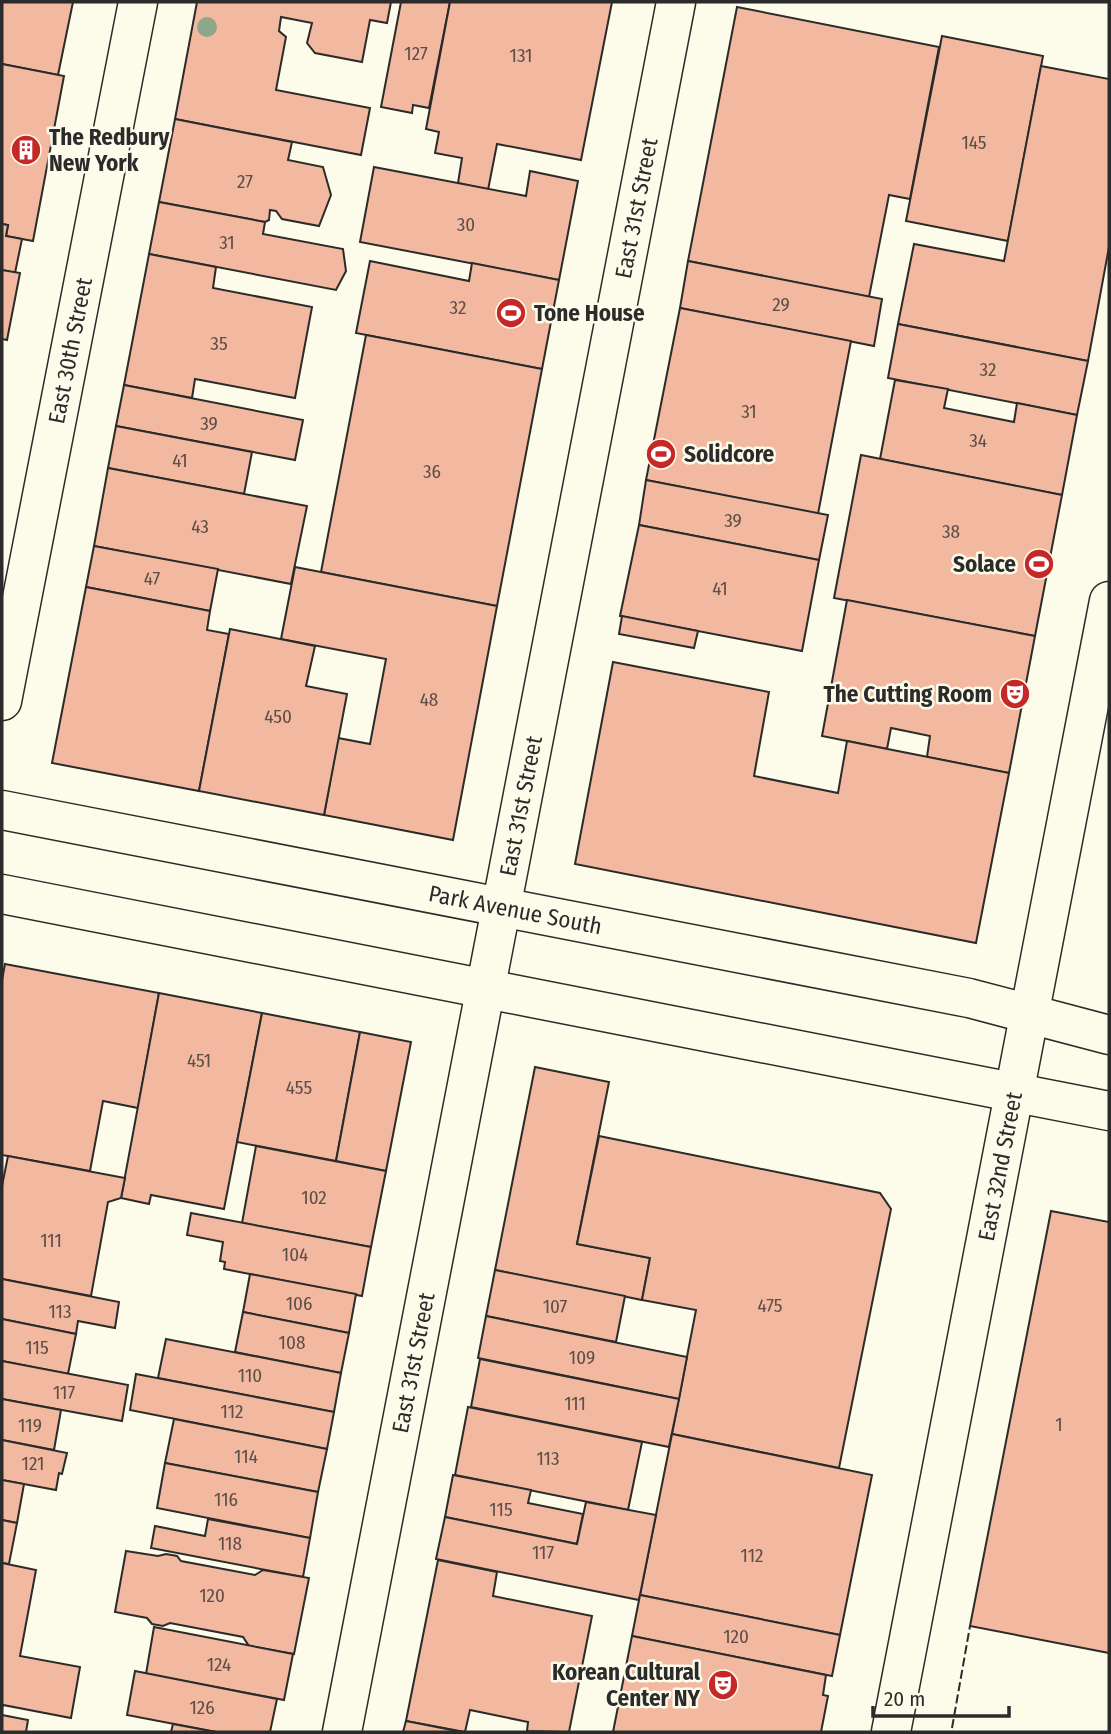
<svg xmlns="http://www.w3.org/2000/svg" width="1111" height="1734" viewBox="0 0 1111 1734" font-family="'Fira Sans Condensed',sans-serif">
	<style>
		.building { fill: #f2b8a0; stroke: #2b2b2b; stroke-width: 2 }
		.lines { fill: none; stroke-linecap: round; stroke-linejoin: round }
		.minor-casing { stroke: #2b2b2b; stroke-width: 41 }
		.major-casing { stroke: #2b2b2b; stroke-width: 41 }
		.minor { stroke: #fdfbea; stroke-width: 38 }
		.major { stroke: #fdfbea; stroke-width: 38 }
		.fence { stroke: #2b2b2b; stroke-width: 2; stroke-dasharray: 9 3.5; stroke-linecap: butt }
		.tree { fill: #8ea78a }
		.labels { text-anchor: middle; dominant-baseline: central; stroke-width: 5; stroke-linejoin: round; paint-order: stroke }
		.number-label { font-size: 19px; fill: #5d4e48 }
		.poi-label { font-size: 23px; font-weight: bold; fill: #2b2b2b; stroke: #fdfbea; text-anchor: start }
		.street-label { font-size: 23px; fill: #2b2b2b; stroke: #fdfbea }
	</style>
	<rect width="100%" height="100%" fill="#fdfbea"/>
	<g class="building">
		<path d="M2,2H73L58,75L2,64Z"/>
		<path d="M197,2H391L387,23L370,20L362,62L315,53L307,43L312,23L281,17L279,31L286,37L276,90L370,108L361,155L175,119Z"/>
		<path d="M401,2H450L429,108L413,105L412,113L381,107Z"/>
		<path d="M450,2H612L581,160L497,144L488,190L458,183L462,158L435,153L439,132L426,129Z"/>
		<path d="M737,7L939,47L910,199L889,195L869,297L688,261Z"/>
		<path d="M942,36L1043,56L1008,241L906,221Z"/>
		<path d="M2,64L64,76L33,241L6,236L8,225L2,224Z"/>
		<path d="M1041,66L1109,79V247L1088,361L898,324L914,244L1004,261Z"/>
		<path d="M175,119L292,142L288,160L323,167L331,195L319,226L282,219L276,211L270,210L269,220L265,222L159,202Z"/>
		<path d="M374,167L526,196L530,171L578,181L559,280L360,242Z"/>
		<path d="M159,202L265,222L263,234L343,249L346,271L336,290L149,254Z"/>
		<path d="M2,224L8,225L6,236L22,239L15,273L2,270Z"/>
		<path d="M149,254L216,267L213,288L312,307L295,398L195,379L192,398L124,385Z"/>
		<path d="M370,261L469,281L472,263L559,280L542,369L356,333Z"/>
		<path d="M688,261L882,299L874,346L680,308Z"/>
		<path d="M2,270L20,273L7,340L2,339Z"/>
		<path d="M680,308L851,341L818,514L646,480Z"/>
		<path d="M898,324L1088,361L1077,415L888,378Z"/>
		<path d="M366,335L542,369L497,606L321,572Z"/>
		<path d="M895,380L948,389L944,408L1014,422L1017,403L1077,415L1062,495L880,459Z"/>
		<path d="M124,385L303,420L295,460L116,426Z"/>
		<path d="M116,426L252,452L244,494L108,468Z"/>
		<path d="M861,455L1062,495L1035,636L834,598Z"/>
		<path d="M108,468L307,506L291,584L94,546Z"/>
		<path d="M646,480L828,515L819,560L639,525Z"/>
		<path d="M639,525L819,560L802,651L620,616Z"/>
		<path d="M94,546L218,569L210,611L86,587Z"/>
		<path d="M295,567L497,606L453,840L324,815L338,738L370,744L386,659L281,639Z"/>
		<path d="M86,587L210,611L207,630L229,634L199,791L52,763Z"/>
		<path d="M847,600L1035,636L1009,773L927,757L930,736L891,728L887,749L822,736Z"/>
		<path d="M622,616L698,631L694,648L619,634Z"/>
		<path d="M230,629L315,646L306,686L347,694L324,815L199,791Z"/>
		<path d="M613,662L769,692L754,776L838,793L847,741L1009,773L976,943L575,864Z"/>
		<path d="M5,964L159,993L138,1108L103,1101L90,1171L2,1155V980Z"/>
		<path d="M159,993L262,1013L224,1209L151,1195L149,1204L121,1198Z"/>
		<path d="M262,1013L360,1032L336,1161L237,1142Z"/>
		<path d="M360,1032L411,1042L386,1171L336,1161Z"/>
		<path d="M535,1067L609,1082L577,1244L650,1258L642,1300L495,1270Z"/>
		<path d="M599,1136L880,1193L891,1209L839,1468L672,1434L696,1310L642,1300L650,1258L577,1244Z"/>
		<path d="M256,1146L386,1171L371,1247L242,1223Z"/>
		<path d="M8,1156L125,1178L121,1198L108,1202L91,1296L2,1279V1186Z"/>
		<path d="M1051,1211L1109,1222V1653L970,1626Z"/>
		<path d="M191,1213L371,1247L362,1296L224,1269L225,1262L220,1261L223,1242L187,1235Z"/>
		<path d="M495,1270L625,1296L616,1342L486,1316Z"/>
		<path d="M250,1274L356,1294L349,1333L243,1312Z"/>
		<path d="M2,1279L119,1302L115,1328L78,1321L76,1334L2,1319Z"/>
		<path d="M243,1312L349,1333L341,1373L235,1352Z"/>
		<path d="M486,1316L687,1357L679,1399L478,1358Z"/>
		<path d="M2,1319L76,1334L68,1374L2,1361Z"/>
		<path d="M166,1339L341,1373L334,1412L158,1378Z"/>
		<path d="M480,1359L679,1399L669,1447L471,1407Z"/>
		<path d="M2,1361L128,1385L122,1421L2,1399Z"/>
		<path d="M136,1374L334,1412L327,1449L130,1410Z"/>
		<path d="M2,1399L61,1410L54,1450L2,1440Z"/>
		<path d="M468,1407L642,1442L628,1510L455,1475Z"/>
		<path d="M174,1419L327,1449L318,1492L165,1463Z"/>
		<path d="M672,1434L872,1475L840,1635L640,1595Z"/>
		<path d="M2,1440L67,1453L62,1474L59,1473L56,1490L2,1480Z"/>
		<path d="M165,1463L318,1492L310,1538L157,1508Z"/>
		<path d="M453,1475L531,1490L528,1503L583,1514L577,1544L445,1517Z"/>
		<path d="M2,1480L24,1484L17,1523L2,1520Z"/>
		<path d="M586,1502L656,1515L639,1600L436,1559L445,1517L577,1544Z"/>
		<path d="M208,1519L310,1538L303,1577L151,1548L155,1526L205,1536Z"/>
		<path d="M2,1520L17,1523L9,1564L2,1563Z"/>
		<path d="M126,1551L158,1556L166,1554L177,1556L181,1561L255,1575L263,1570L309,1578L294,1654L249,1646L243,1637L170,1623L163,1626L152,1624L147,1618L115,1612Z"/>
		<path d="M438,1560L497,1572L493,1596L592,1616L569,1732L527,1731L528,1722L470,1710L465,1732L406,1721Z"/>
		<path d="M2,1563L36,1570L20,1656L80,1667L71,1718L3,1705L2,1709Z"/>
		<path d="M640,1595L840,1635L832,1676L632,1636Z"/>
		<path d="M154,1627L293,1654L284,1700L146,1674Z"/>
		<path d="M632,1636L826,1675L823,1695L828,1696L821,1732H613Z"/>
		<path d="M135,1671L277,1699L270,1732H216L127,1715Z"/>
		<path d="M2,1715L28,1720L26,1732H2Z"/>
		<path d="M406,1721L462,1732H403Z"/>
		<path d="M173,1724L216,1732H171Z"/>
	</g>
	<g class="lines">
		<g class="minor-casing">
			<g id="minor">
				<path id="s1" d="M2,701L138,2"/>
				<path id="s2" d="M342,1732L676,2"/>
				<path id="s3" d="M891,1732L1109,601"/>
			</g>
		</g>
		<g class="major-casing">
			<g id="major">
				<path id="s4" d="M2,810L969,998L1109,1035"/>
				<path d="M2,894L1109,1111"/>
			</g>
		</g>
		<use href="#minor" class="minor"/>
		<use href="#major" class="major"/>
		<path class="fence" d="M952,1728L970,1626"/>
	</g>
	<circle class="tree" cx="207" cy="27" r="10"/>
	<defs>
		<g id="building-disc" transform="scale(1.575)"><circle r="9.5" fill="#c62828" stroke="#fdfbea"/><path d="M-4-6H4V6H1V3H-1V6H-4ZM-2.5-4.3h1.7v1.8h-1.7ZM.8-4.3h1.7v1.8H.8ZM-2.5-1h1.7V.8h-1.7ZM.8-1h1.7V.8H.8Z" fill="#fff"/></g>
		<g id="stadium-disc" transform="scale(1.575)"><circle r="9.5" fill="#c62828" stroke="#fdfbea"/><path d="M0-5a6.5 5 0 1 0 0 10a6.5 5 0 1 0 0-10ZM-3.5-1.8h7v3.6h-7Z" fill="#fff"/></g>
		<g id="theatre-disc" transform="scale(1.575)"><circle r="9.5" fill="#c62828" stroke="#fdfbea"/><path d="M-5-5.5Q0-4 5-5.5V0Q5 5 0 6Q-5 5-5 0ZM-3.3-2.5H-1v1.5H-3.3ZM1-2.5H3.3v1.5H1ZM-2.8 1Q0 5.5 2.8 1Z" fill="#fff"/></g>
	</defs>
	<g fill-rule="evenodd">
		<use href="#building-disc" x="26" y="150"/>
		<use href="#stadium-disc" x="511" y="313"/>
		<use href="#stadium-disc" x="661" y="454"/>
		<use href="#stadium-disc" x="1039" y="564"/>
		<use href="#theatre-disc" x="1015" y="694"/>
		<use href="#theatre-disc" x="723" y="1685"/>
	</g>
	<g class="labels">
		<g class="number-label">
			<text x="416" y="53">127</text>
			<text x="521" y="55">131</text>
			<text x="974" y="142">145</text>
			<text x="245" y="181">27</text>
			<text x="466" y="224">30</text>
			<text x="227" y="242">31</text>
			<text x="781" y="304">29</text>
			<text x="458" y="307">32</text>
			<text x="219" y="343">35</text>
			<text x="988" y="369">32</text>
			<text x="749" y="411">31</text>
			<text x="209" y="423">39</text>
			<text x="978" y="440">34</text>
			<text x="180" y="460">41</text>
			<text x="432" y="471">36</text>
			<text x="733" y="520">39</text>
			<text x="200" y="526">43</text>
			<text x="951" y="531">38</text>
			<text x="152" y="578">47</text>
			<text x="720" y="588">41</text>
			<text x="429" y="699">48</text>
			<text x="278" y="716">450</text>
			<text x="199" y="1060">451</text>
			<text x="299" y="1087">455</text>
			<text x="314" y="1197">102</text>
			<text x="51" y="1240">111</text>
			<text x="295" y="1254">104</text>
			<text x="299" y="1303">106</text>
			<text x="770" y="1305">475</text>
			<text x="555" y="1306">107</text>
			<text x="60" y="1311">113</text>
			<text x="292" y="1342">108</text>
			<text x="37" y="1347">115</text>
			<text x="582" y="1357">109</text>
			<text x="250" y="1375">110</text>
			<text x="64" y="1392">117</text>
			<text x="575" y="1403">111</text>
			<text x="232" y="1411">112</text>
			<text x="1059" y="1424">1</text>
			<text x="30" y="1425">119</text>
			<text x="246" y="1456">114</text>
			<text x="548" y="1458">113</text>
			<text x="33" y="1463">121</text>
			<text x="226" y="1499">116</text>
			<text x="501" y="1509">115</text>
			<text x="230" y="1543">118</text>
			<text x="543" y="1552">117</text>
			<text x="752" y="1555">112</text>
			<text x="212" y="1595">120</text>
			<text x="736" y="1636">120</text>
			<text x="219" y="1664">124</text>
			<text x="202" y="1707">126</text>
		</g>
		<g class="poi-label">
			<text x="49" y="137">The Redbury<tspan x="49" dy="26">New York</tspan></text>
			<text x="534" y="313">Tone House</text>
			<text x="684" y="454">Solidcore</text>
			<text x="1016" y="564" text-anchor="end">Solace</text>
			<text x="992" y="694" text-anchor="end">The Cutting Room</text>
			<text x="700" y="1672" text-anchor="end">Korean Cultural<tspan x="700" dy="26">Center NY</tspan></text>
		</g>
		<g class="street-label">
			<text stroke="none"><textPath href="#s2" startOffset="1552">East 31st Street</textPath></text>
			<text stroke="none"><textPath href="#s1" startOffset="357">East 30th Street</textPath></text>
			<text stroke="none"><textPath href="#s2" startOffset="943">East 31st Street</textPath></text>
			<text stroke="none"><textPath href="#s4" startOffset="523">Park Avenue South</textPath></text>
			<text stroke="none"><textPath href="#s3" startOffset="576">East 32nd Street</textPath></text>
			<text stroke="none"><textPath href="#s2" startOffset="376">East 31st Street</textPath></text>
		</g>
	</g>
	<rect width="1111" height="1734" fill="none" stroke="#2b2b2b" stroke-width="7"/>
	<path d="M873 1706v10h136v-10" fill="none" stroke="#2b2b2b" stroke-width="3.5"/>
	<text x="884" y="1706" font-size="21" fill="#2b2b2b" stroke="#fdfbea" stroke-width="5" paint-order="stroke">20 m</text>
</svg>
